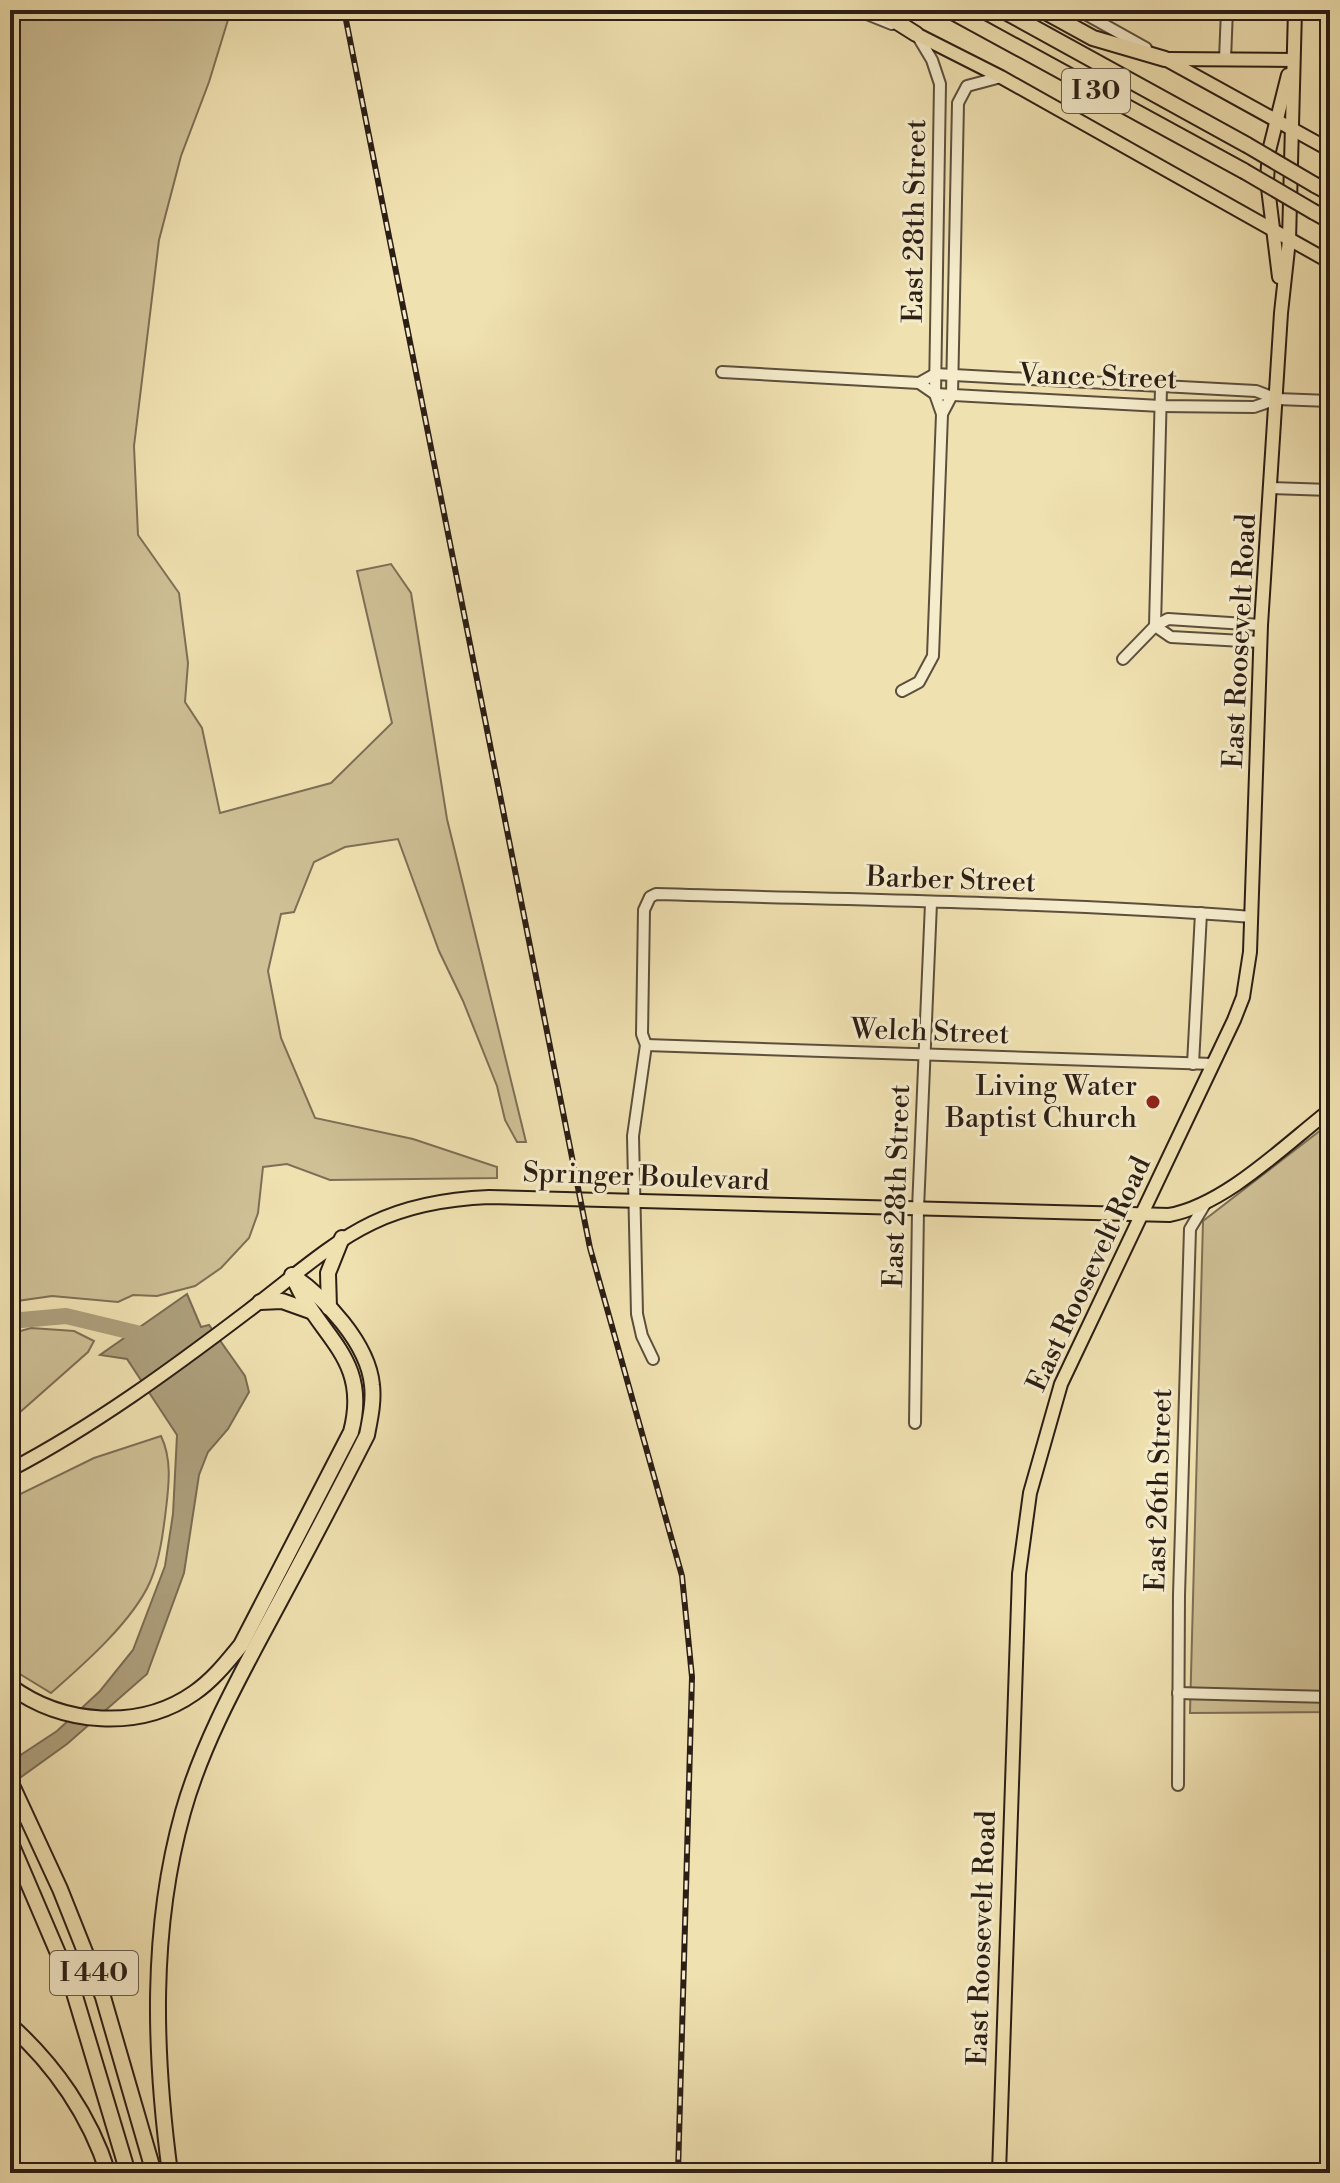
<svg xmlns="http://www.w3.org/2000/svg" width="1340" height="2183" viewBox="0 0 1340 2183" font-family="'Libre Bodoni',serif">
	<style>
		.green { fill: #cfc096; stroke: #7d6f56; stroke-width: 2 }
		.water { fill: #ad9f7c; stroke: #796b53; stroke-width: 2 }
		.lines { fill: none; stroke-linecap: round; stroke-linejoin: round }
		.river { stroke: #ad9f7c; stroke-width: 16 }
		.minor-casing { stroke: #5c4f3c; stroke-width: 14 }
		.major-casing { stroke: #2b1e15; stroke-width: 16 }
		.highway-casing { stroke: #2b1e15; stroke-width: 18 }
		.minor { stroke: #f5eccc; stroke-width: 10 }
		.major { stroke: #f0e1b1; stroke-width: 12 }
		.highway { stroke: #f0e1b1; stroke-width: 14 }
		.rail-casing { stroke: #2b1e15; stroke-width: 6 }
		.rail { stroke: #f5eccc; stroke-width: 3; stroke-dasharray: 9; stroke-linecap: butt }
		.highway-bridge-casing { stroke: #2b1e15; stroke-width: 18; stroke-linecap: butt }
		.highway-bridge { stroke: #f0e1b1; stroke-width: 14 }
		.poi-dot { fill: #8f2418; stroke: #f5eccc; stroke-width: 3 }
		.labels { text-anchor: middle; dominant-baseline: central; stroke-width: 6; stroke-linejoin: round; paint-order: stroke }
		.shield { fill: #f5eccc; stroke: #685c4c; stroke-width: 2 }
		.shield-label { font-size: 26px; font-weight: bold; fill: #2b1e15 }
		.street-label { font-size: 28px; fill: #2b1e15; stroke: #f5eccc }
		.poi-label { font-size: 28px; fill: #2b1e15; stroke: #f5eccc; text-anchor: end }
	</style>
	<rect width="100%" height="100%" fill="#f0e1b1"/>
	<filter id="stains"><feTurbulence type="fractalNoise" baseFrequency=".0025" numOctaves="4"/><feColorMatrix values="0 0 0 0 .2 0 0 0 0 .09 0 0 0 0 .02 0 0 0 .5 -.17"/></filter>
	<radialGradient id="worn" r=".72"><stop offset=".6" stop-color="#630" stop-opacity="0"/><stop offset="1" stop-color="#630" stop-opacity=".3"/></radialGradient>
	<g class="green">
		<path d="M10,10H231L209,82L181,156L159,240L134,446L138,535L179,593L188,663L185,702L202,728L220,813L331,783L392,723L357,571L391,564L411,593L447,819L526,1142H517L505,1120L497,1086L463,1001L439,951L398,839L345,847L314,862L294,912L281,914L268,971L281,1038L315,1118L413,1139L497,1167V1178L330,1180L287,1164L263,1167L258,1213L249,1238L221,1268L195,1286L157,1296L133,1295L118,1302L52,1296L10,1302Z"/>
		<path d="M1330,1123V1712L1190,1713L1203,1221Z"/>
		<path d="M31,1328L74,1331L94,1341L88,1352L10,1421V1334Z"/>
		<path d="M161,1436C172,1459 169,1484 166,1509C163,1533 160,1559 150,1582C133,1621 83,1665 51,1693L10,1668V1499L94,1458Z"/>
	</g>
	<path class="water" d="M187,1294L201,1327L209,1325L245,1376L249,1392L228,1429L208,1452L199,1475L184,1573L147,1674L67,1744L10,1785V1762L57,1731L100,1691L133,1650L165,1566L173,1514L177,1435L127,1359L100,1355Z"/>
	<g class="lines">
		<path class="river" d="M10,1321L66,1316L153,1337"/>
		<g class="minor-casing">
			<g id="minor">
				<path d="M857,10L892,24"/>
				<path d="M1078,10L1146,48"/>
				<path d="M1225,59L1227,10"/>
				<path d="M722,372L919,383L935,374L1256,391L1277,399L1330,401"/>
				<path d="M919,383L935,394L1161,406L1254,407L1277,399"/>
				<path d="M942,414L952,395L958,103L967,86L1001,77"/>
				<path d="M1271,488L1330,490"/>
				<path d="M1155,626L1161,388"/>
				<path d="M1155,626L1171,637L1261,642"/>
				<path d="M1123,659L1155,626L1168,619L1261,625"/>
				<path d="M902,691L919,682L933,656L942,414L935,394L940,84L932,60L917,35"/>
				<path d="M646,1045L1213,1064"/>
				<path d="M1193,1064L1201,913"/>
				<path d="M653,1359L642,1336L637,1314L633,1136L646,1045L642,1034L644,910L650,897L656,894C855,900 1054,902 1252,917"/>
				<path d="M915,1423L918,1209L931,903"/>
				<path d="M1178,1693L1330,1697"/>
				<path d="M1178,1785L1179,1595L1190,1229L1205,1204"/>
			</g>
		</g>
		<g class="major-casing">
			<g id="major">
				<path d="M916,34L1001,77L1330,262"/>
				<path d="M1165,59L1330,150"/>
				<path d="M1168,59L1293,60"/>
				<path d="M1279,277L1267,180L1269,151L1288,75"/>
				<path d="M10,1470C94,1426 173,1368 248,1311C336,1244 371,1202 489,1197L1169,1215C1225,1205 1285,1145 1330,1110"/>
				<path d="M999,2173L1019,1574L1030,1493L1061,1384L1234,1020L1243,997L1250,952L1261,625L1281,313L1289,240L1295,10"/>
			</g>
		</g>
		<g class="highway-casing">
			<g id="highway">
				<path d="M878,10L916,34"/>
				<path d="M949,10L1244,171"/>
				<path d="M1002,10L1247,145"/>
				<path d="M1042,10L1093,38L1165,59"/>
				<path d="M1315,185L1330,193"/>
				<path d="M1314,212L1330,221"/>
				<path d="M260,1302L282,1301L310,1311"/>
				<path d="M329,1308L328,1273L342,1238"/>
				<path d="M10,1686C62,1725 140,1731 194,1693C213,1680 227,1662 241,1645L351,1432C371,1356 317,1337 293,1276"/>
				<path d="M10,1781L60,1889L103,1997L154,2173"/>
				<path d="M10,1841L72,1986L128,2173"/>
				<path d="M10,2025C55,2065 90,2116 108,2173"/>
				<path d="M170,2173C154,2052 150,1930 183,1812C201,1748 234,1687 265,1629C300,1564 334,1500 367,1435C370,1419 374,1402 372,1385C368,1343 325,1298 292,1275"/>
			</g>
		</g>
		<use href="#minor" class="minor"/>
		<use href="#major" class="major"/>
		<use href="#highway" class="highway"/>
		<g class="rail-casing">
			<path id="rail" d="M344,10L590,1248L682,1576L692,1677L678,2173"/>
		</g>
		<use href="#rail" class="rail"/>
		<g class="highway-bridge-casing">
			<g id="highway-bridge">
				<path d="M1247,145L1315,185"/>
				<path d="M1244,171L1314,212"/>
			</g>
		</g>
		<use href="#highway-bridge" class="highway-bridge"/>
	</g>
	<circle class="poi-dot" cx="1153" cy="1102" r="8"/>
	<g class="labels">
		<g class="shield">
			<rect x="1062" y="69" width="68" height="44" rx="6"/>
			<rect x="50" y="1951" width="88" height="44" rx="6"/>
		</g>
		<g class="shield-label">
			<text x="1096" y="91">I 30</text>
			<text x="94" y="1973">I 440</text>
		</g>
		<g class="street-label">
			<text transform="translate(915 221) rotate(-89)">East 28th Street</text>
			<text transform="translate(1098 377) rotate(2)">Vance Street</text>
			<text transform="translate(1240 641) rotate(-87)">East Roosevelt Road</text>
			<text transform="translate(951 880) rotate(2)">Barber Street</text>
			<text transform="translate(930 1032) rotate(2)">Welch Street</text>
			<text transform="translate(646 1177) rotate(2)">Springer Boulevard</text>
			<text transform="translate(897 1186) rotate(-88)">East 28th Street</text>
			<text transform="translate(1089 1274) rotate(-65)">East Roosevelt Road</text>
			<text transform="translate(1159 1490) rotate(-88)">East 26th Street</text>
			<text transform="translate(982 1938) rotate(-88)">East Roosevelt Road</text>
		</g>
		<g class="poi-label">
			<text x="1137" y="1086">Living Water<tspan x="1137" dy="32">Baptist Church</tspan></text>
		</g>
	</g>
	<rect width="1340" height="2183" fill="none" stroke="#f0e1b1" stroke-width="40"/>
	<rect x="12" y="12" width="1316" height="2159" fill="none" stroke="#2b1e15" stroke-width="4"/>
	<rect x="20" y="20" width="1300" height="2143" fill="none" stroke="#2b1e15" stroke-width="2"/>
	<rect width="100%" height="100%" filter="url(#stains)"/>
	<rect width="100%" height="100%" fill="url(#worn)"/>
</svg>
